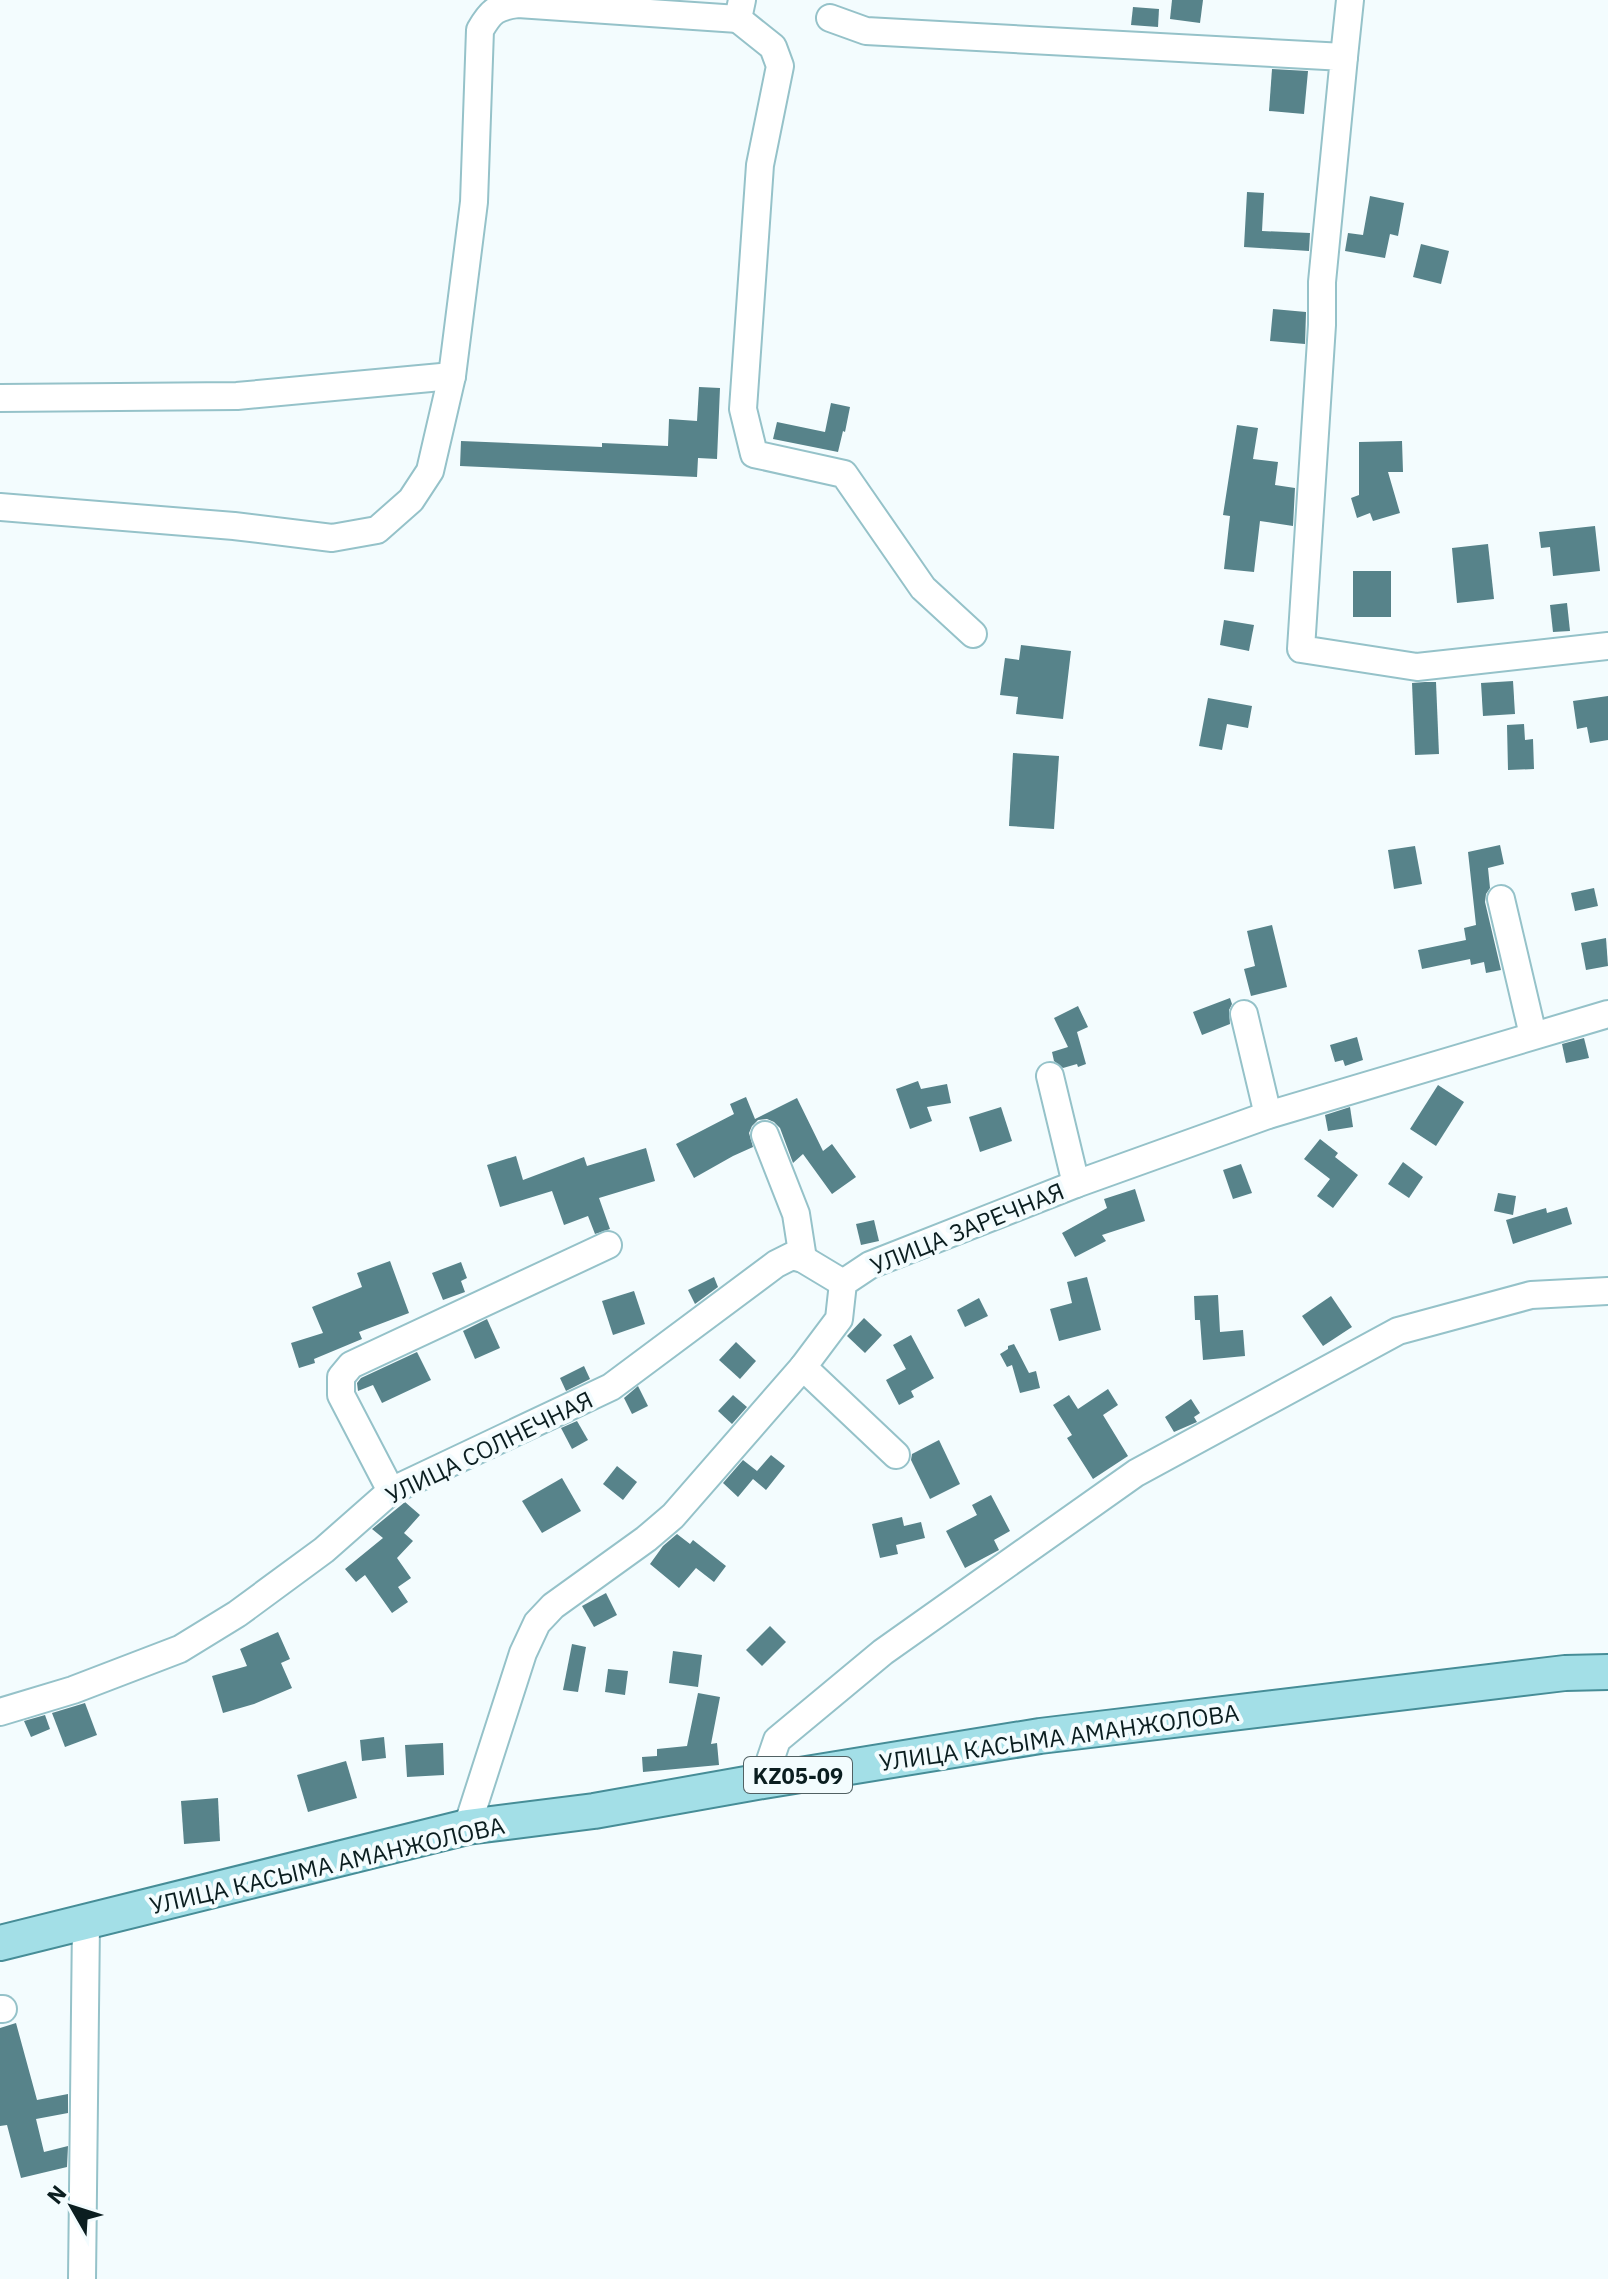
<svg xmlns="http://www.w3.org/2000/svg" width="1608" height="2279" viewBox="0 0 1608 2279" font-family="'IBM Plex Sans',sans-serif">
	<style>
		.building { fill: #57838a }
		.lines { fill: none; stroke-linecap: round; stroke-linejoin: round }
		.minor-casing { stroke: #95c2c9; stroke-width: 30 }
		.major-casing { stroke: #468d97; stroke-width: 38 }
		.minor { stroke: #fff; stroke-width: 26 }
		.major { stroke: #a3dfe7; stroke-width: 34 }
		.labels { text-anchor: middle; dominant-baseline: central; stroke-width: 8; stroke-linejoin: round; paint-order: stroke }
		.shield { fill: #f3fcfe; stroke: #516163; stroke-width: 2 }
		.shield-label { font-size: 22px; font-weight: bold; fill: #0b1e20 }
		.street-label { font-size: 24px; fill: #0b1e20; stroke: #f3fcfe }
	</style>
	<rect width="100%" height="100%" fill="#f3fcfe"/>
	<g class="building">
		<path d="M1172,0H1203L1200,23L1170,19Z"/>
		<path d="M1133,7L1159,9L1158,27L1131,25Z"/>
		<path d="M1272,69L1308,71L1304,114L1269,111Z"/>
		<path d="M1247,192L1264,193L1262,231L1310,233L1309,251L1244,247Z"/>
		<path d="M1370,196L1404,203L1398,236L1390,234L1385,258L1345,251L1348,233L1363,235Z"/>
		<path d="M1421,244L1449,251L1441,284L1413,277Z"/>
		<path d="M1273,309L1306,312L1305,344L1270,341Z"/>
		<path d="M699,387L720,388L717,459L698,458L697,477L460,466L461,441L602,447V443L668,446L669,419L697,421Z"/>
		<path d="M831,403L850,407L845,432L843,431L838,452L773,439L777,422L825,432Z"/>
		<path d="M1237,425L1258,428L1253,459L1278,462L1275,485L1295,488L1293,526L1260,521L1254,572L1224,569L1230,516L1223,515Z"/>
		<path d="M1402,441L1403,472H1388L1400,513L1373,521L1370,513L1357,518L1351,498L1359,495V442Z"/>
		<path d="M1595,526L1600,571L1553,576L1550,547L1541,548L1539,532Z"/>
		<path d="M1488,544L1494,599L1457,603L1452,548Z"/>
		<rect x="1353" y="571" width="38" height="46"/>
		<path d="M1567,603L1570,631L1553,632L1550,605Z"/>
		<path d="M1224,620L1254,625L1249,651L1220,645Z"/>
		<path d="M1021,645L1071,651L1063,719L1016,714L1018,697L1000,695L1005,658L1019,660Z"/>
		<path d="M1513,681L1515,714L1483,716L1481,683Z"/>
		<path d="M1425,682H1436L1439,754L1415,755L1412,683Z"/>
		<path d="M1608,696V740L1590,743L1587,727L1577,729L1573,701Z"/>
		<path d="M1208,698L1252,706L1248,728L1227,724L1222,750L1199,746Z"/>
		<path d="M1524,724L1525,740L1533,739L1534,769L1508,770L1507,725Z"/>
		<path d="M1013,753L1059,756L1054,829L1009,826Z"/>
		<path d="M1500,845L1504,864L1488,868L1490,888L1486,894L1485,902L1501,970L1486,973L1484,962L1471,965L1470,959L1422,969L1418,950L1466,940L1464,928L1476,925L1468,852Z"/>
		<path d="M1415,846L1422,884L1394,889L1388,850Z"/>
		<path d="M1594,888L1598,906L1575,911L1571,893Z"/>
		<path d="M1272,925L1287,987L1251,996L1244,969L1255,966L1247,931Z"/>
		<path d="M1606,938L1608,966L1586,970L1581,943Z"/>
		<path d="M1230,998L1232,1004L1229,1010L1230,1024L1202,1035L1193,1012Z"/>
		<path d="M1078,1006L1088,1027L1077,1032L1086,1064L1078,1067L1077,1064L1063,1068L1054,1061L1052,1052L1068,1047L1054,1018Z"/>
		<path d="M1357,1037L1363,1060L1345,1066L1343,1060L1335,1062L1330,1045Z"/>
		<path d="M1584,1038L1589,1058L1566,1063L1562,1044Z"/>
		<path d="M918,1081L921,1089L947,1084L951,1103L927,1107L932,1121L910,1129L896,1089Z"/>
		<path d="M1438,1085L1464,1102L1436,1146L1410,1129Z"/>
		<path d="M746,1097L755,1119L797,1098L823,1151L832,1144L856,1177L832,1194L803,1154L793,1163L780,1128L774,1122L767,1119L758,1120L752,1126L749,1133L753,1147L733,1156L694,1178L676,1144L734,1114L730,1104Z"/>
		<path d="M1001,1107L1012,1141L980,1152L969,1117Z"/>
		<path d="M1350,1107L1353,1127L1328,1131L1325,1115Z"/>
		<path d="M1320,1139L1338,1153L1335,1157L1358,1175L1333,1208L1317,1196L1330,1179L1304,1159Z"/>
		<path d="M646,1148L655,1181L599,1198L610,1229L595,1234L588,1216L564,1225L552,1191L500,1207L487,1165L516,1156L523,1180L584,1157L587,1166Z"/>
		<path d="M1403,1162L1423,1177L1409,1198L1388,1184Z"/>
		<path d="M1241,1164L1252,1193L1233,1199L1223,1170Z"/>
		<path d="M1135,1189L1145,1221L1102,1235L1106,1241L1075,1257L1062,1233L1107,1208L1104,1199Z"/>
		<path d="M1498,1193L1516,1196L1513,1215L1494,1211Z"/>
		<path d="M1567,1207L1572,1224L1513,1244L1506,1220L1546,1208L1547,1213Z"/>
		<path d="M874,1220L879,1241L861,1245L856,1224Z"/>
		<path d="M390,1261L409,1313L359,1332L362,1339L314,1359L315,1363L299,1368L291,1343L323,1333L312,1307L362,1287L357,1273Z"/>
		<path d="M461,1262L467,1278L461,1281L465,1292L443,1300L432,1273Z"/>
		<path d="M714,1277L718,1287L695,1304L688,1290Z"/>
		<path d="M1087,1277L1101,1330L1059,1341L1050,1309L1072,1303L1067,1282Z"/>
		<path d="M634,1291L645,1324L613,1335L602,1301Z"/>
		<path d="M1218,1295L1220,1332L1243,1330L1245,1356L1203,1360L1200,1320H1195L1194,1296Z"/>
		<path d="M1331,1296L1352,1327L1323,1346L1302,1316Z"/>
		<path d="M979,1298L988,1316L965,1327L957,1310Z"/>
		<path d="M864,1318L882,1335L865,1353L847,1336Z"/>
		<path d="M487,1319L500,1348L475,1359L463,1331Z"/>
		<path d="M911,1335L934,1378L911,1391L914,1397L899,1405L886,1380L906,1369L893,1345Z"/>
		<path d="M736,1342L756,1361L740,1379L719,1360Z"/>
		<path d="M1014,1344L1029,1373L1036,1371L1040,1388L1020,1393L1012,1365L1007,1367L1000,1354L1008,1349V1346Z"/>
		<path d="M417,1352L431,1380L382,1403L373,1385L358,1391L357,1383L361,1378Z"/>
		<path d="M584,1366L590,1379L566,1391L560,1378Z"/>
		<path d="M638,1386L648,1406L632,1414L624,1398Z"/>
		<path d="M1108,1389L1118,1405L1103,1415L1128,1456L1093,1479L1067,1438L1072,1435L1053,1405L1069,1395L1078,1409Z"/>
		<path d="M733,1395L747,1407L732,1424L718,1411Z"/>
		<path d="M1191,1399L1200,1413L1194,1417L1197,1422L1174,1432L1165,1417Z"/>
		<path d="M577,1421L588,1440L572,1449L561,1428Z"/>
		<path d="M939,1440L960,1484L930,1499L911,1460L912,1454Z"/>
		<path d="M771,1455L785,1466L766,1490L753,1479L738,1497L723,1483L743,1460L757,1471Z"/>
		<path d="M617,1466L637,1482L623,1500L603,1484Z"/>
		<path d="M562,1478L581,1511L542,1533L522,1501Z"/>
		<path d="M991,1495L1010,1531L994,1540L999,1550L965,1568L946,1531L977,1515L972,1505Z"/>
		<path d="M405,1502L420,1515L404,1533L413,1541L397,1558L411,1578L398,1587L408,1602L392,1613L365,1575L356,1582L345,1569L383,1538L372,1529Z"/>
		<path d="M902,1517L904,1526L921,1522L925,1538L896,1545L898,1554L880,1558L872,1524Z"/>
		<path d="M677,1534L690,1544L693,1540L726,1566L714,1582L696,1568L679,1588L650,1564L663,1546Z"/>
		<path d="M606,1593L617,1615L594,1627L582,1606Z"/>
		<path d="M770,1626L786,1642L762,1666L746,1650Z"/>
		<path d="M278,1632L290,1659L281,1663L292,1688L254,1704L223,1713L212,1676L247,1666L240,1649Z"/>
		<path d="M572,1644L586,1647L578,1692L563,1690Z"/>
		<path d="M673,1651L702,1655L698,1687L669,1683Z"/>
		<path d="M608,1669L628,1671L625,1695L605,1692Z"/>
		<path d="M698,1693L720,1697L711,1744L717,1743L719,1765L643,1772L642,1757L657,1756V1749L687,1746Z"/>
		<path d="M85,1703L97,1735L65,1747L52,1713Z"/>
		<path d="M45,1715L50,1729L31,1737L24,1721Z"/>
		<path d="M384,1737L386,1758L362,1761L360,1740Z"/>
		<path d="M443,1743L444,1775L407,1777L405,1745Z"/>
		<path d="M346,1761L357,1798L308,1812L297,1775Z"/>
		<path d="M218,1798L220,1841L184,1844L181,1801Z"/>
		<path d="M16,2023L37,2100L68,2094V2113L36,2119L44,2152L68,2146L67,2167L21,2178L7,2125L0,2126V2028Z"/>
	</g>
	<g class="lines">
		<g class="minor-casing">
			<g id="minor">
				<path d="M742,0L738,19L773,47L780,66L760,165L743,409L754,454L844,474L923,588L973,634"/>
				<path d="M830,18L866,31L1344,57L1322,282V325L1301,649L1417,667L1608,646"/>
				<path d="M1344,57L1350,0"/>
				<path d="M0,398L237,396L452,376"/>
				<path d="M0,507L234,526L332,538L377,530L411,500L430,471L452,376L474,202L480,30C491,11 496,7 518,4L738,19"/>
				<path d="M1501,899L1533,1035"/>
				<path d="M1244,1014L1268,1115"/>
				<path d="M1050,1076L1076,1184"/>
				<path d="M765,1135L796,1214L803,1259"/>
				<path d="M803,1367L896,1455"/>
				<path d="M391,1491L341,1395V1377L351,1365L608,1245"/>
				<path d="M0,1712L73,1690L180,1649L237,1614L324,1550L391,1491L611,1387L776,1264L792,1256L803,1259L843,1283"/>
				<path d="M763,1781L777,1740L883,1652L1136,1473L1398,1331L1531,1295L1608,1291"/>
				<path d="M467,1827L523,1653L537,1623L553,1606L646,1539L673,1516L803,1367L839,1319L843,1283L870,1265L1076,1184L1268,1115L1608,1014"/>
				<path d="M0,2009H3"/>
				<path d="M82,2279L86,1922"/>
			</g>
		</g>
		<g class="major-casing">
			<path id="major" d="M0,1943L467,1827L594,1811L763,1781L1040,1736L1565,1673L1608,1672"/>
		</g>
		<use href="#minor" class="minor"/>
		<use href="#major" class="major"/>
	</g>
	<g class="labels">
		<rect class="shield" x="744" y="1757" width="108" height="36" rx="6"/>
		<g class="shield-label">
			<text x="798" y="1775">KZ05-09</text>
		</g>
		<g class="street-label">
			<text transform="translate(967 1228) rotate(-22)">УЛИЦА ЗАРЕЧНАЯ</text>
			<text transform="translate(489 1447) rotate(-26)">УЛИЦА СОЛНЕЧНАЯ</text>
			<text transform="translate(1059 1737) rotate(-8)">УЛИЦА КАСЫМА АМАНЖОЛОВА</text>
			<text transform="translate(327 1865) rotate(-13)">УЛИЦА КАСЫМА АМАНЖОЛОВА</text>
		</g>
	</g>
	<g transform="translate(72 2207) rotate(309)" stroke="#f3fcfe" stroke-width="6" paint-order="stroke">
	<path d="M0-6L14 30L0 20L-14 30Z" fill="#0b1e20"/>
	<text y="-12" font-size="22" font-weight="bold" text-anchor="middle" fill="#0b1e20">N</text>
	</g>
</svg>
